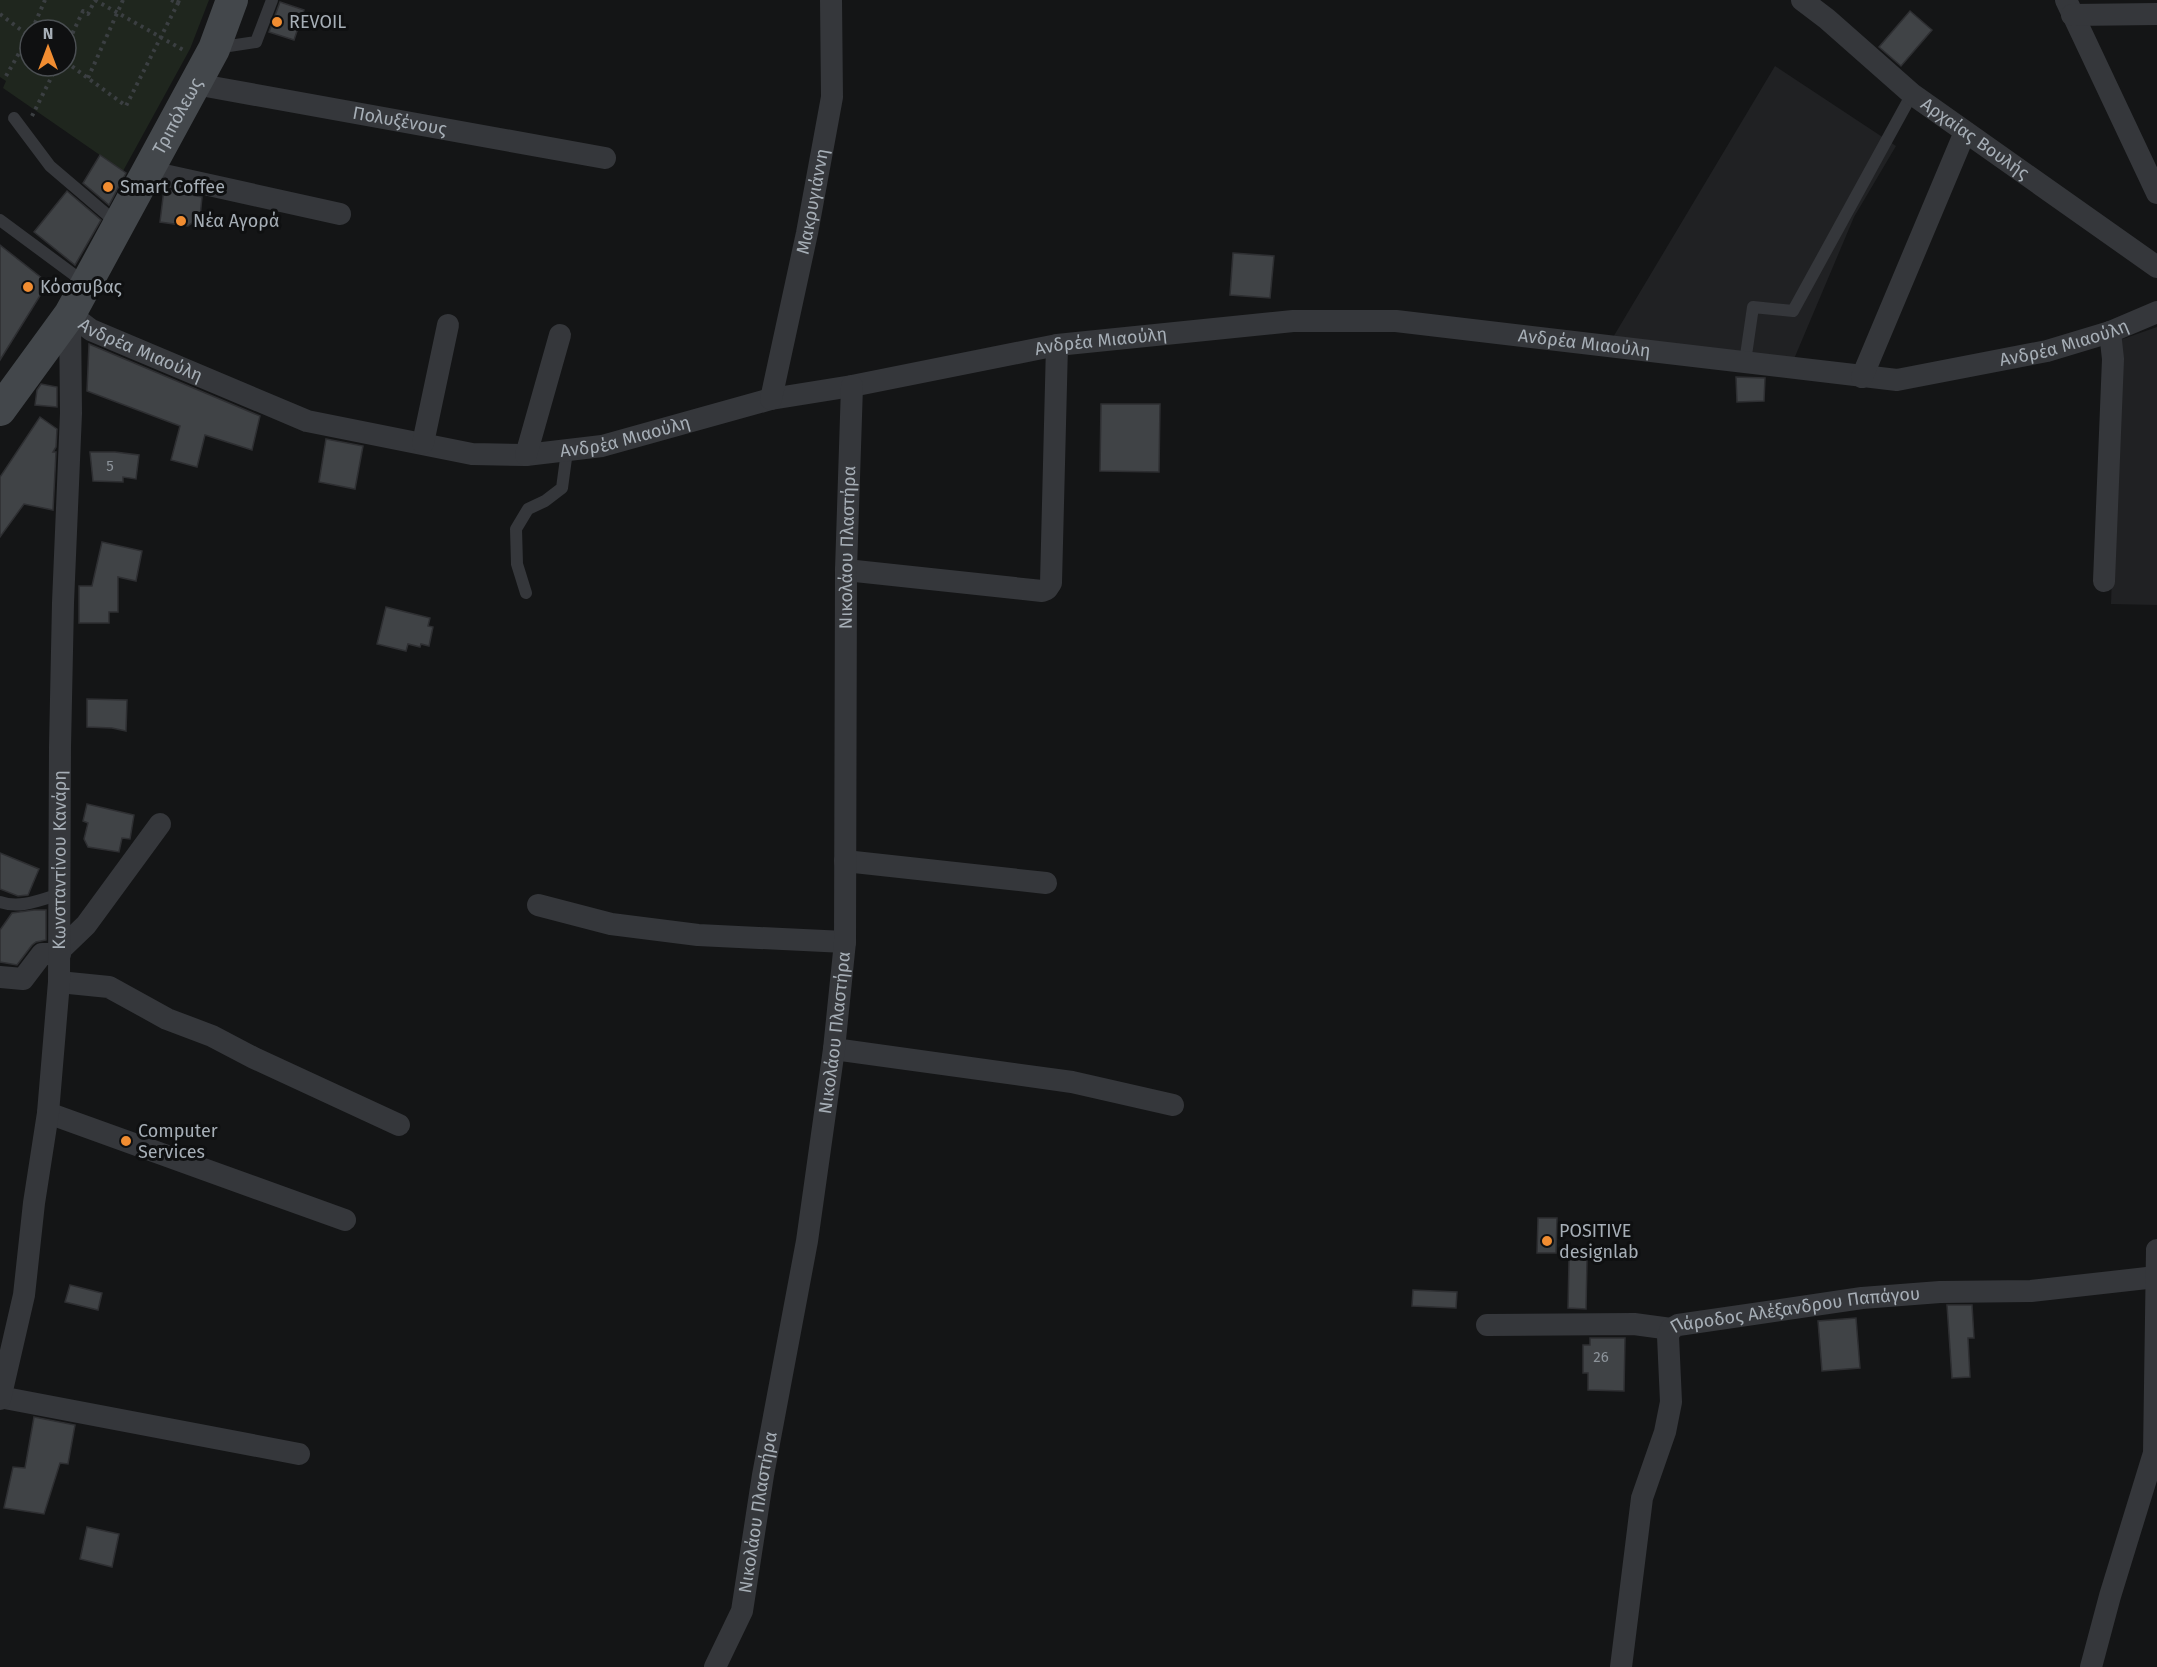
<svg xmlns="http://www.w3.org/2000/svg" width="2157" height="1667" viewBox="0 0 2157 1667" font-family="'Fira Sans',sans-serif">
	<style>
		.built { fill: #202123 }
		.green { fill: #1f261e; fill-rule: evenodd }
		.building { fill: #404346; stroke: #2e2f32; stroke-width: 1.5 }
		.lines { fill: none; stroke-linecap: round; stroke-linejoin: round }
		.path { stroke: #3b3f42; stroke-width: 4; stroke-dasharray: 3 4.5; stroke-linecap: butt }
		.lane { stroke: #35373b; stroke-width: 12 }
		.street { stroke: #35373b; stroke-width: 22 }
		.secondary { stroke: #43474b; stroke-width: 32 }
		.poi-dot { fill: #f18d31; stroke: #0f1011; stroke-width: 2 }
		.labels { text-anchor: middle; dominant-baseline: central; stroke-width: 6; stroke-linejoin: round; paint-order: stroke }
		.number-label { font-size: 15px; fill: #8c939a }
		.poi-label { font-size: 18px; fill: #a6aeb6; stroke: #0f1011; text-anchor: start }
		.street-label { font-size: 18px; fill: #a6aeb6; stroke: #0f1011 }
	</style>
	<rect width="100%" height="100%" fill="#141516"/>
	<g class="built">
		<path d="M1775,66L1896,146L1854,217L1794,359L1612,339Z"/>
		<path d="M2157,327V605L2111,604L2120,340Z"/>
	</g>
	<path class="green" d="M0,0H209L190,49L123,171L3,88L6,81L0,77ZM30,30H66V66H30Z"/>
	<g class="building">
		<path d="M280,2L304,10L294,40L269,32Z"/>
		<path d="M1910,11L1932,30L1901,66L1879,47Z"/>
		<path d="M100,155L126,173L109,205L83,183Z"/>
		<path d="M164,189L202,197L200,217L188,226L160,222Z"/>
		<path d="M67,191L101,220L75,265L34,232Z"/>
		<path d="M0,245L48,283L0,360Z"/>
		<path d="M1233,253L1274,256L1270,298L1230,295Z"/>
		<path d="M89,344L260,416L252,450L205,435L197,467L171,460L180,426L87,391Z"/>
		<path d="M1736,377L1765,378L1764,401L1737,402Z"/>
		<path d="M41,384L57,387V407L35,405L37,390Z"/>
		<path d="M1101,404H1160L1159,472L1100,471Z"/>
		<path d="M40,417L57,429L56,447L53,452H56L53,510L24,504L0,537V477Z"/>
		<path d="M326,439L363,446L355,489L319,482Z"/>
		<path d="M90,452H115L139,455L136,479L123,477V482L93,481Z"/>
		<path d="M102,542L142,551L136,581L118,577V612H109V623H79V586H92Z"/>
		<path d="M386,607L430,618L428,626L433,627L429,646L421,644L420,647L408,644L406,651L377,644Z"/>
		<path d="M87,699L127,700L126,731L112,728L87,727Z"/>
		<path d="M87,804L134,815L130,839L122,838L119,852L88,847L84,839L88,823L83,821Z"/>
		<path d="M0,853L39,869L28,895L18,896L0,889Z"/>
		<path d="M34,910H46V940L36,942L32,945L17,965L0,962V930L12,913Z"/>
		<path d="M1538,1218H1557L1556,1253H1537Z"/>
		<path d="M1569,1260H1587L1586,1309L1568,1308Z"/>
		<path d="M70,1285L102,1293L98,1310L65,1302Z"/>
		<path d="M1413,1290L1457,1292L1456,1308L1412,1306Z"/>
		<path d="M1947,1305H1972L1974,1338H1968L1970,1377L1952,1378Z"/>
		<path d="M1856,1318L1860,1368L1822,1371L1818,1321Z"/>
		<path d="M1590,1338H1625L1624,1391L1588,1390V1373H1583V1345H1590Z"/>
		<path d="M34,1417L75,1425L68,1464L60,1463L44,1514L4,1508L13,1467L25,1468Z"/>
		<path d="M87,1527L119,1534L112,1567L80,1559Z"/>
	</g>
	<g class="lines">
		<g class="path">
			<path d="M95,0L185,51"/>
			<path d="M171,0L178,3L179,0"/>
			<path d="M0,14L29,36"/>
			<path d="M32,30L45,0"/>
			<path d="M66,47L83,11L88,14L95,0"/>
			<path d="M66,62L126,106L178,3"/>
			<path d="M6,76L30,34"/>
			<path d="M88,78L123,0"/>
			<path d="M32,116L57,66"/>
		</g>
		<g class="lane">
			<path d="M216,48L256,42L272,0"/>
			<path d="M14,118L50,166L118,224"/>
			<path d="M0,220L85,283"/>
			<path d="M1745,362L1753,307L1793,311L1912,94"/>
			<path d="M526,593L517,564L516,529L528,509L545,501L562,488L567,451"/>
			<path d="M0,902C20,909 40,900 60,894"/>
		</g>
		<g class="street">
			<path id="s1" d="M1802,0L1827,19L1912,94L2157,267"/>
			<path d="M2066,0L2157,193"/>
			<path d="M2072,15L2157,14"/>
			<path id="s2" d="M195,84L605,158"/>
			<path d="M146,171L340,214"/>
			<path id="s3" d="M70,314L91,330L307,421L472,454L526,455L602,446L771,399L852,386L1057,345L1293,321H1396L1897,380L2047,351L2110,332L2157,312"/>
			<path d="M1862,377L1965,132"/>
			<path id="s4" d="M771,399L807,233L832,97L831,0"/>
			<path d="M423,443L448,325"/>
			<path d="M526,455L560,335"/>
			<path d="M846,570L1042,591L1047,589L1051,583L1057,345"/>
			<path d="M2104,581L2113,359L2110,332"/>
			<path d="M845,861L1046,883"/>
			<path d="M538,905L611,924L698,935L845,942"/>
			<path d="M60,950L86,925L160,824"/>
			<path d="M0,977L23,979L42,954H60"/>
			<path d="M59,982L109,987L167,1019L212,1036L254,1058L399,1125"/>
			<path d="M834,1049L1072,1082L1173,1105"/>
			<path d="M48,1113L345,1220"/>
			<path d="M1487,1325L1634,1324L1671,1329"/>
			<path d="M0,1397L299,1454"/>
			<path id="s5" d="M0,1399L24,1295L34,1203L48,1113L59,982L60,747L63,603L71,413L70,314"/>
			<path id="s6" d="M715,1667L742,1611L763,1475L807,1241L834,1049L845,942L846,570L852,386"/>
			<path id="s7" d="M1621,1667L1642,1498L1665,1432L1671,1402L1668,1336L1671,1329L1678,1325L1862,1298L1940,1292L2031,1291L2156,1277"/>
			<path d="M2091,1667L2110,1596L2154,1453L2157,1250"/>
		</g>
		<path class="secondary" id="s8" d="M0,410L70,314L214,49L232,0"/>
	</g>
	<g class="poi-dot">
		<circle cx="277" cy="22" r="6"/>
		<circle cx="108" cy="187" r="6"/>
		<circle cx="181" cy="221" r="6"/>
		<circle cx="28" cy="287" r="6"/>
		<circle cx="126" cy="1141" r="6"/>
		<circle cx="1547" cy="1241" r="6"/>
	</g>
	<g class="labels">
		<g class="number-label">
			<text x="110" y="466">5</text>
			<text x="1601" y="1357">26</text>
		</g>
		<g class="poi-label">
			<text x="289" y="22">REVOIL</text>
			<text x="120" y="187">Smart Coffee</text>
			<text x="193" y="221">Νέα Αγορά</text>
			<text x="40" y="287">Κόσσυβας</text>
			<text x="138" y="1131">Computer<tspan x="138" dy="21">Services</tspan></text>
			<text x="1559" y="1231">POSITIVE<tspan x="1559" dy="21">designlab</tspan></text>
		</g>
		<g class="street-label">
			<text stroke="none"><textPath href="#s8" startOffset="344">Τριπόλεως</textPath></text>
			<text stroke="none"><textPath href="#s2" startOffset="208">Πολυξένους</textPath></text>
			<text stroke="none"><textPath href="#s1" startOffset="222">Αρχαίας Βουλής</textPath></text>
			<text stroke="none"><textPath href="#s4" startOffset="202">Μακρυγιάννη</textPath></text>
			<text stroke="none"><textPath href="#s3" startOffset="2042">Ανδρέα Μιαούλη</textPath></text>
			<text stroke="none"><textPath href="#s3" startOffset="1070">Ανδρέα Μιαούλη</textPath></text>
			<text stroke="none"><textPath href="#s3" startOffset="1556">Ανδρέα Μιαούλη</textPath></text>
			<text stroke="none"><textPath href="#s3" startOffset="80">Ανδρέα Μιαούλη</textPath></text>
			<text stroke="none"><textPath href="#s3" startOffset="584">Ανδρέα Μιαούλη</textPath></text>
			<text stroke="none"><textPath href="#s6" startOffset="1134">Νικολάου Πλαστήρα</textPath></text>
			<text stroke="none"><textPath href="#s5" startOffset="544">Κωνσταντίνου Κανάρη</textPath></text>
			<text stroke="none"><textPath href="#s6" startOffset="648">Νικολάου Πλαστήρα</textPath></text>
			<text stroke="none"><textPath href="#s7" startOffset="471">Πάροδος Αλέξανδρου Παπάγου</textPath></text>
			<text stroke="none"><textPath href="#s6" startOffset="162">Νικολάου Πλαστήρα</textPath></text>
		</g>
	</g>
	<g transform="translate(48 48)"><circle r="28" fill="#0f1011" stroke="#4b4f53" stroke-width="1.5"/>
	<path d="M0-4.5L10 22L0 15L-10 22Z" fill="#f18d31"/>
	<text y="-9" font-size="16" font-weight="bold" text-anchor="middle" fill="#a6aeb6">N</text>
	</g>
</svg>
